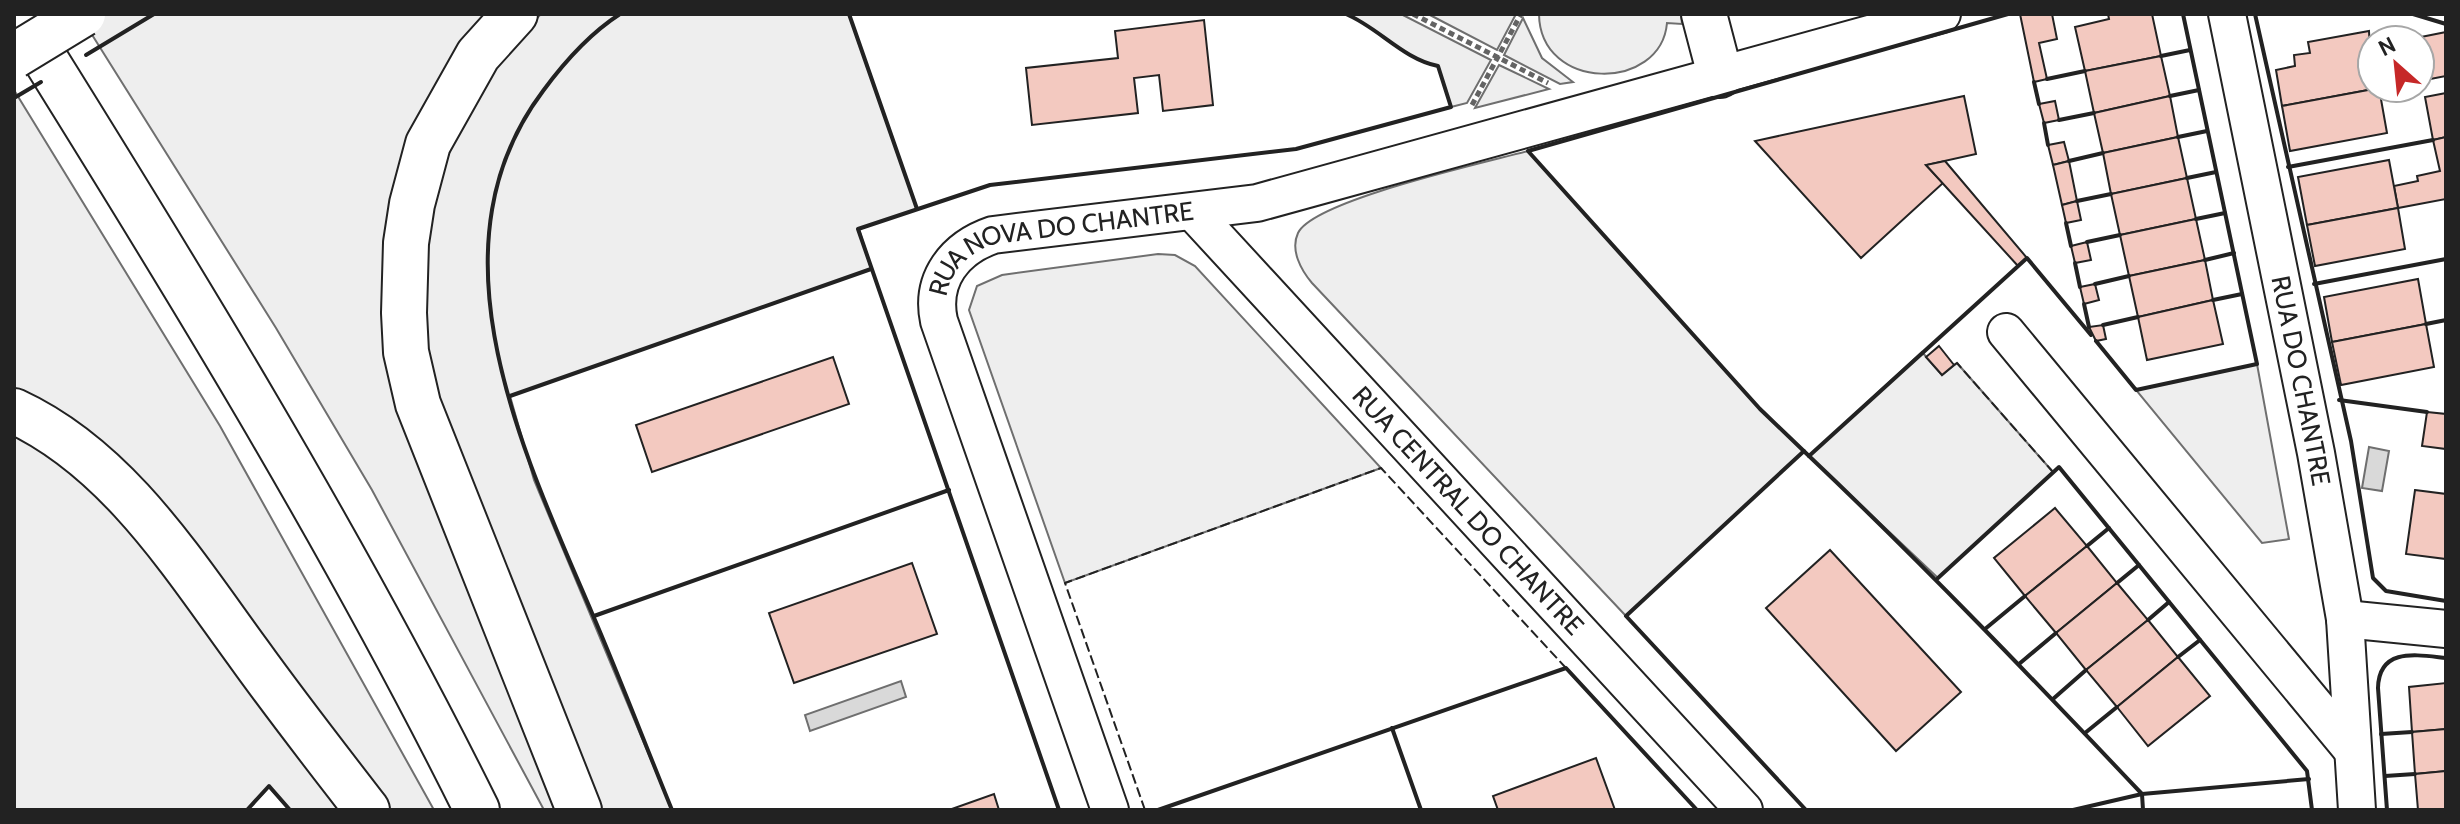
<svg xmlns="http://www.w3.org/2000/svg" width="2460" height="824" viewBox="0 0 2460 824" font-family="Cabin,sans-serif">
	<style>
		.green { fill: #eee; stroke: #6f6f6f; stroke-width: 2 }
		.water { fill: #d9d9d9; stroke: #6f6f6f; stroke-width: 2 }
		.building { fill: #f3c9c0; stroke: #222; stroke-width: 2 }
		.lines { fill: none; stroke-linecap: round; stroke-linejoin: round }
		.street-casing { stroke: #222; stroke-width: 40 }
		.secondary-casing { stroke: #222; stroke-width: 48 }
		.highway-casing { stroke: #222; stroke-width: 48 }
		.path { stroke: #646464; stroke-width: 5; stroke-dasharray: 6 4; stroke-linecap: butt }
		.street { stroke: #fff; stroke-width: 36 }
		.secondary { stroke: #fff; stroke-width: 44 }
		.highway { stroke: #fff; stroke-width: 44 }
		.secondary-bridge-casing { stroke: #222; stroke-width: 48; stroke-linecap: butt }
		.secondary-bridge { stroke: #fff; stroke-width: 44 }
		.fence { stroke: #222; stroke-width: 2; stroke-dasharray: 10 4; stroke-linecap: butt }
		.wall { stroke: #222; stroke-width: 4 }
		.labels { text-anchor: middle; dominant-baseline: central; stroke-width: 6; stroke-linejoin: round; paint-order: stroke }
		.street-label { font-size: 26px; fill: #222; stroke: #fff }
	</style>
	<rect width="100%" height="100%" fill="#fff"/>
	<g class="green">
		<path d="M79,14H487L386,250L559,810H544L372,490L276,328Z"/>
		<path d="M541,14H849L917,209L859,229L871,269L510,396L534,480L672,810H600L438,405C405,259 432,121 541,14Z"/>
		<path d="M1346,14H1401L1491,60L1467,103L1451,107L1438,66C1403,59 1379,28 1346,14Z"/>
		<path d="M1428,14H1516L1497,50Z"/>
		<path d="M1539,14H1681L1682,24L1667,23C1661,92 1540,92 1539,14Z"/>
		<path d="M1523,18L1542,58L1573,82L1560,84L1504,55Z"/>
		<path d="M1499,65L1549,89L1475,108Z"/>
		<path d="M14,90L220,426L434,810H384L83,430L42,401L14,388Z"/>
		<path d="M1528,151L1760,409L1804,451L1626,616L1312,283C1301,270 1290,250 1298,233C1314,200 1488,162 1528,151Z"/>
		<path d="M1158,254L1175,255L1195,266L1381,468L1065,583L969,310L977,286L1002,275Z"/>
		<path d="M1922,352L1942,375L1957,363L2053,472L1938,578L1809,456Z"/>
		<path d="M2257,364L2289,539L2262,543L2136,390Z"/>
		<path d="M14,429L96,491L133,532L341,810H290L269,787L247,810H14Z"/>
	</g>
	<g class="water">
		<path d="M2369,447L2389,451L2382,491L2362,488Z"/>
		<path d="M901,681L906,697L810,731L805,715Z"/>
	</g>
	<g class="building">
		<path d="M2020,14H2052L2057,39L2039,43L2047,79L2034,82Z"/>
		<path d="M2108,14H2152L2161,56L2085,71L2075,27L2109,19Z"/>
		<path d="M1204,20L1213,105L1163,111L1159,75L1134,78L1138,113L1032,125L1026,68L1118,58L1115,31Z"/>
		<path d="M2369,31L2372,88H2379L2282,106L2276,70L2295,66L2294,55L2310,53L2308,42Z"/>
		<path d="M2446,32V76L2420,81V40H2406Z"/>
		<path d="M2161,56L2170,96L2094,113L2085,71Z"/>
		<path d="M2379,88L2387,133L2290,151L2282,106Z"/>
		<path d="M2446,93V137L2433,140L2425,97Z"/>
		<path d="M1964,96L1976,154L1926,165L1943,183L1861,258L1755,141Z"/>
		<path d="M2170,96L2178,137L2103,153L2094,113Z"/>
		<path d="M2055,101L2059,120L2044,123L2039,104Z"/>
		<path d="M2178,137L2187,178L2111,194L2103,153Z"/>
		<path d="M2446,137V199L2398,208L2394,186L2418,181L2417,176L2440,171L2433,140Z"/>
		<path d="M2064,142L2069,161L2053,165L2048,145Z"/>
		<path d="M2389,160L2398,208L2307,225L2298,177Z"/>
		<path d="M1945,161L2027,258L2018,266L1926,165Z"/>
		<path d="M2069,161L2077,201L2062,205L2053,165Z"/>
		<path d="M2187,178L2196,219L2120,235L2111,194Z"/>
		<path d="M2077,201L2081,220L2066,223L2062,205Z"/>
		<path d="M2398,208L2405,249L2315,266L2307,225Z"/>
		<path d="M2196,219L2205,260L2129,276L2120,235Z"/>
		<path d="M2087,242L2091,260L2075,263L2071,246Z"/>
		<path d="M2205,260L2213,300L2138,317L2129,276Z"/>
		<path d="M2418,279L2426,324L2332,342L2324,297Z"/>
		<path d="M2095,284L2099,300L2084,304L2080,287Z"/>
		<path d="M2213,300L2223,344L2147,360L2138,317Z"/>
		<path d="M2426,324L2434,367L2341,385L2332,342Z"/>
		<path d="M2103,325L2106,339L2096,341L2089,327Z"/>
		<path d="M1939,346L1954,365L1942,375L1926,357Z"/>
		<path d="M833,357L849,404L652,472L636,425Z"/>
		<path d="M2427,412L2446,414V449L2422,446Z"/>
		<path d="M2415,490L2446,494V559L2406,554Z"/>
		<path d="M2055,508L2087,546L2025,596L1994,558Z"/>
		<path d="M2087,546L2117,583L2056,633L2025,596Z"/>
		<path d="M1830,550L1961,692L1896,751L1766,608Z"/>
		<path d="M912,563L937,634L794,683L769,613Z"/>
		<path d="M2117,583L2148,620L2086,670L2056,633Z"/>
		<path d="M2148,620L2178,657L2117,707L2086,670Z"/>
		<path d="M2178,657L2210,696L2148,746L2117,707Z"/>
		<path d="M2446,683V729L2412,732L2409,687Z"/>
		<path d="M2446,729V771L2415,774L2412,732Z"/>
		<path d="M1596,758L1615,810H1498L1493,796Z"/>
		<path d="M2446,771V810H2418L2415,774Z"/>
		<path d="M994,794L999,810H949Z"/>
	</g>
	<g class="lines">
		<g class="street-casing">
			<g id="street">
				<path id="s1" d="M2227,14L2316,453L2345,619L2357,810"/>
				<path id="s2" d="M1193,212L1744,810"/>
				<path d="M2006,332L2353,751"/>
				<path d="M2345,619L2446,629"/>
				<path id="s3" d="M1110,810L939,321C930,279 955,248 993,235L1257,203L1942,14"/>
			</g>
		</g>
		<g class="secondary-casing">
			<path id="secondary" d="M1704,14L1720,75"/>
		</g>
		<g class="highway-casing">
			<g id="highway">
				<path d="M17,14C179,273 341,536 477,810"/>
				<path d="M515,14L478,55L428,144L412,204L406,243L404,313L406,352L418,404L579,810"/>
				<path d="M14,411C118,459 183,564 249,654C287,707 327,758 367,810"/>
			</g>
		</g>
		<g class="path">
			<path d="M1413,14L1548,83"/>
			<path d="M1472,105L1521,14"/>
		</g>
		<use href="#street" class="street"/>
		<use href="#secondary" class="secondary"/>
		<use href="#highway" class="highway"/>
		<g class="secondary-bridge-casing">
			<path id="secondary-bridge" d="M14,56L83,14"/>
		</g>
		<use href="#secondary-bridge" class="secondary-bridge"/>
		<g class="fence">
			<path d="M1954,365L1957,363L2053,472"/>
			<path d="M1145,810L1065,583L1381,468L1566,668"/>
		</g>
		<g class="wall">
			<path d="M620,14C589,34 565,61 543,91C424,249 524,454 592,613C620,678 645,744 672,810"/>
			<path d="M849,14L917,209"/>
			<path d="M2008,14L1528,151L1760,409L1809,456L2027,258L2091,335"/>
			<path d="M2255,14L2351,441L2373,578L2386,591L2446,601"/>
			<path d="M2413,14L2446,24"/>
			<path d="M86,55L154,14"/>
			<path d="M2161,56L2190,50"/>
			<path d="M2047,79L2085,71"/>
			<path d="M2034,82L2039,104"/>
			<path d="M2170,96L2199,90"/>
			<path d="M14,98L41,82"/>
			<path d="M2059,120L2094,113"/>
			<path d="M2044,123L2048,145"/>
			<path d="M2178,137L2207,131"/>
			<path d="M2069,161L2103,153"/>
			<path d="M2288,167L2433,140"/>
			<path d="M2187,178L2216,172"/>
			<path d="M2077,201L2111,194"/>
			<path d="M2196,219L2225,213"/>
			<path d="M2066,223L2071,246"/>
			<path d="M2087,242L2120,235"/>
			<path d="M2205,260L2234,253"/>
			<path d="M2075,263L2080,287"/>
			<path d="M2095,284L2129,276"/>
			<path d="M2314,284L2446,259"/>
			<path d="M2213,300L2242,294"/>
			<path d="M2084,304L2089,327"/>
			<path d="M2426,324L2446,320"/>
			<path d="M2103,325L2138,317"/>
			<path d="M2096,341L2136,390L2257,364L2183,14"/>
			<path d="M510,396L871,269"/>
			<path d="M2339,400L2427,412"/>
			<path d="M1804,451L1626,616L1806,810"/>
			<path d="M1809,456C1924,565 2033,679 2142,794L2143,810"/>
			<path d="M2087,546L2109,528"/>
			<path d="M1938,578L2059,467L2307,771L2312,810"/>
			<path d="M2117,583L2139,565"/>
			<path d="M594,616L949,490"/>
			<path d="M2148,620L2169,602"/>
			<path d="M1985,629L2025,596"/>
			<path d="M2178,657L2200,640"/>
			<path d="M2019,664L2056,633"/>
			<path d="M2053,699L2086,670"/>
			<path d="M1392,728L1421,810"/>
			<path d="M2085,733L2117,707"/>
			<path d="M2381,734L2412,732"/>
			<path d="M2385,776L2415,774"/>
			<path d="M247,810L269,786L290,810"/>
			<path d="M1059,810L858,229L990,185L1296,149L1451,107L1438,66C1403,59 1379,28 1346,14"/>
			<path d="M1158,810L1566,668L1697,810"/>
			<path d="M2073,810L2142,794L2309,779"/>
			<path d="M2387,810L2378,688C2379,647 2417,655 2446,658"/>
		</g>
	</g>
	<g class="labels">
		<g class="street-label">
			<text stroke="none"><textPath href="#s3" startOffset="688">RUA NOVA DO CHANTRE</textPath></text>
			<text stroke="none"><textPath href="#s1" startOffset="374">RUA DO CHANTRE</textPath></text>
			<text stroke="none"><textPath href="#s2" startOffset="406">RUA CENTRAL DO CHANTRE</textPath></text>
		</g>
	</g>
	<rect width="2460" height="824" fill="none" stroke="#222222" stroke-width="32"/>
	<g transform="translate(2396 64) rotate(333)"><circle r="38" fill="#ffffff" stroke="#a7a7a7" stroke-width="2"/>
	<path d="M0-6L14 30L0 20L-14 30Z" fill="#c62828"/>
	<text y="-12" font-size="22" font-weight="bold" text-anchor="middle" fill="#222222">N</text>
	</g>
</svg>
